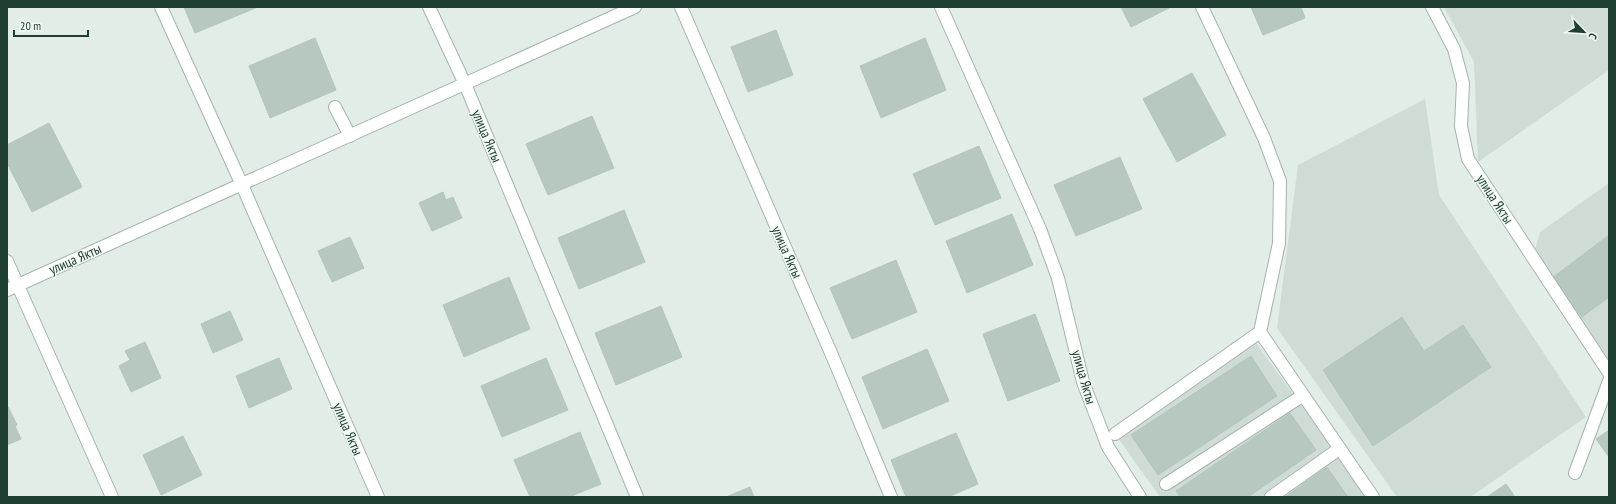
<svg xmlns="http://www.w3.org/2000/svg" width="1616" height="504" viewBox="0 0 1616 504" font-family="'PT Sans Narrow',sans-serif">
	<style>
		.built { fill: #cfdcd5 }
		.building { fill: #b6c8bf; stroke: #b2c7bc }
		.lines { fill: none; stroke-linecap: round; stroke-linejoin: round }
		.service-casing { stroke: #a3b5ad; stroke-width: 14 }
		.minor-casing { stroke: #a3b5ad; stroke-width: 14 }
		.service { stroke: #fff; stroke-width: 12 }
		.minor { stroke: #fff; stroke-width: 12 }
		.labels { text-anchor: middle; dominant-baseline: central; stroke-width: 3; stroke-linejoin: round; paint-order: stroke }
		.street-label { font-size: 14px; fill: #203f33; stroke: #f1f9f4 }
	</style>
	<rect width="100%" height="100%" fill="#e1ede6"/>
	<g class="built">
		<path d="M1444,7H1609V70L1478,162L1474,62Z"/>
		<path d="M1425,99L1439,195L1586,417L1470,497H1397L1277,328L1298,165Z"/>
		<path d="M1609,183V365L1532,260L1540,232Z"/>
		<path d="M1251,336L1368,497H1160L1115,434Z"/>
	</g>
	<g class="building">
		<path d="M184,7H258L195,33Z"/>
		<path d="M1121,7H1169V8L1131,27Z"/>
		<path d="M1251,7H1301L1305,18L1263,35Z"/>
		<path d="M776,30L793,75L748,92L731,47Z"/>
		<path d="M315,38L336,90L270,118L249,66Z"/>
		<path d="M925,38L946,90L881,118L860,66Z"/>
		<path d="M1192,73L1226,135L1177,162L1143,99Z"/>
		<path d="M592,116L614,168L548,195L526,144Z"/>
		<path d="M49,123L82,187L32,212L7,163V145Z"/>
		<path d="M979,146L1001,198L935,225L913,174Z"/>
		<path d="M1120,157L1142,209L1076,236L1054,185Z"/>
		<path d="M443,192L446,200L453,197L462,218L432,231L419,203Z"/>
		<path d="M624,210L645,262L579,289L558,238Z"/>
		<path d="M1012,214L1033,265L967,293L946,241Z"/>
		<path d="M1609,235V297L1582,317L1552,278Z"/>
		<path d="M350,237L364,268L332,282L318,251Z"/>
		<path d="M896,260L917,312L852,339L830,288Z"/>
		<path d="M509,277L530,329L464,357L443,305Z"/>
		<path d="M661,306L682,357L616,385L595,333Z"/>
		<path d="M230,311L243,340L213,353L201,324Z"/>
		<path d="M1035,314L1060,381L1008,401L983,334Z"/>
		<path d="M1402,317L1424,351L1463,325L1491,367L1373,446L1323,370Z"/>
		<path d="M145,342L161,378L131,392L119,366L130,360L125,351Z"/>
		<path d="M927,349L949,401L883,429L862,377Z"/>
		<path d="M1251,356L1277,396L1158,475L1131,435Z"/>
		<path d="M279,358L292,389L249,408L236,376Z"/>
		<path d="M546,358L568,410L502,437L481,386Z"/>
		<path d="M7,405L17,425L15,426L21,439L7,445Z"/>
		<path d="M1290,413L1316,450L1248,497H1180L1176,491Z"/>
		<path d="M1609,430V457L1596,439Z"/>
		<path d="M580,432L601,484L569,497H530L514,460Z"/>
		<path d="M956,433L978,484L948,497H906L891,460Z"/>
		<path d="M183,436L202,475L161,495L143,455Z"/>
		<path d="M1327,467L1348,497H1285Z"/>
		<path d="M1506,484L1515,497H1487Z"/>
		<path d="M750,487L754,497H726Z"/>
	</g>
	<g class="lines">
		<g class="service-casing">
			<g id="service">
				<path d="M335,107L350,136"/>
				<path d="M1279,243L1260,332L1373,497"/>
				<path d="M1115,434L1260,332"/>
				<path d="M1575,473L1609,381"/>
				<path d="M1166,484L1302,396"/>
				<path d="M1271,497L1339,449"/>
			</g>
		</g>
		<g class="minor-casing">
			<g id="minor">
				<path d="M161,7L242,185L378,497"/>
				<path d="M429,7L465,84L637,497"/>
				<path d="M681,7L834,360L891,497"/>
				<path d="M941,7L1040,229L1058,278L1083,382L1108,447L1140,497"/>
				<path d="M1202,7L1264,138L1280,181L1279,243"/>
				<path d="M1432,7L1454,49L1463,83L1461,126L1468,159L1609,373"/>
				<path d="M7,261L112,497"/>
				<path d="M7,290L635,7"/>
			</g>
		</g>
		<use href="#service" class="service"/>
		<use href="#minor" class="minor"/>
	</g>
	<g class="labels">
		<g class="street-label">
			<text transform="translate(487 136) rotate(67)">улица Якты</text>
			<text transform="translate(1495 199) rotate(57)">улица Якты</text>
			<text transform="translate(787 252) rotate(66)">улица Якты</text>
			<text transform="translate(75 259) rotate(-24)">улица Якты</text>
			<text transform="translate(1084 377) rotate(74)">улица Якты</text>
			<text transform="translate(348 429) rotate(67)">улица Якты</text>
		</g>
	</g>
	<rect width="1616" height="504" fill="none" stroke="#203f33" stroke-width="16"/>
	<g transform="translate(1584 32) rotate(115)" stroke="#f1f9f4" stroke-width="3" paint-order="stroke">
	<path d="M0-3L7 15L0 10L-7 15Z" fill="#203f33"/>
	<text y="-6" font-size="11" font-weight="bold" text-anchor="middle" fill="#203f33">С</text>
	</g>
	<path d="M14 30v6h74v-6" fill="none" stroke="#203f33" stroke-width="2"/>
	<text x="20" y="30" font-size="12" fill="#203f33" stroke="#f1f9f4" stroke-width="3" paint-order="stroke">20 m</text>
</svg>
